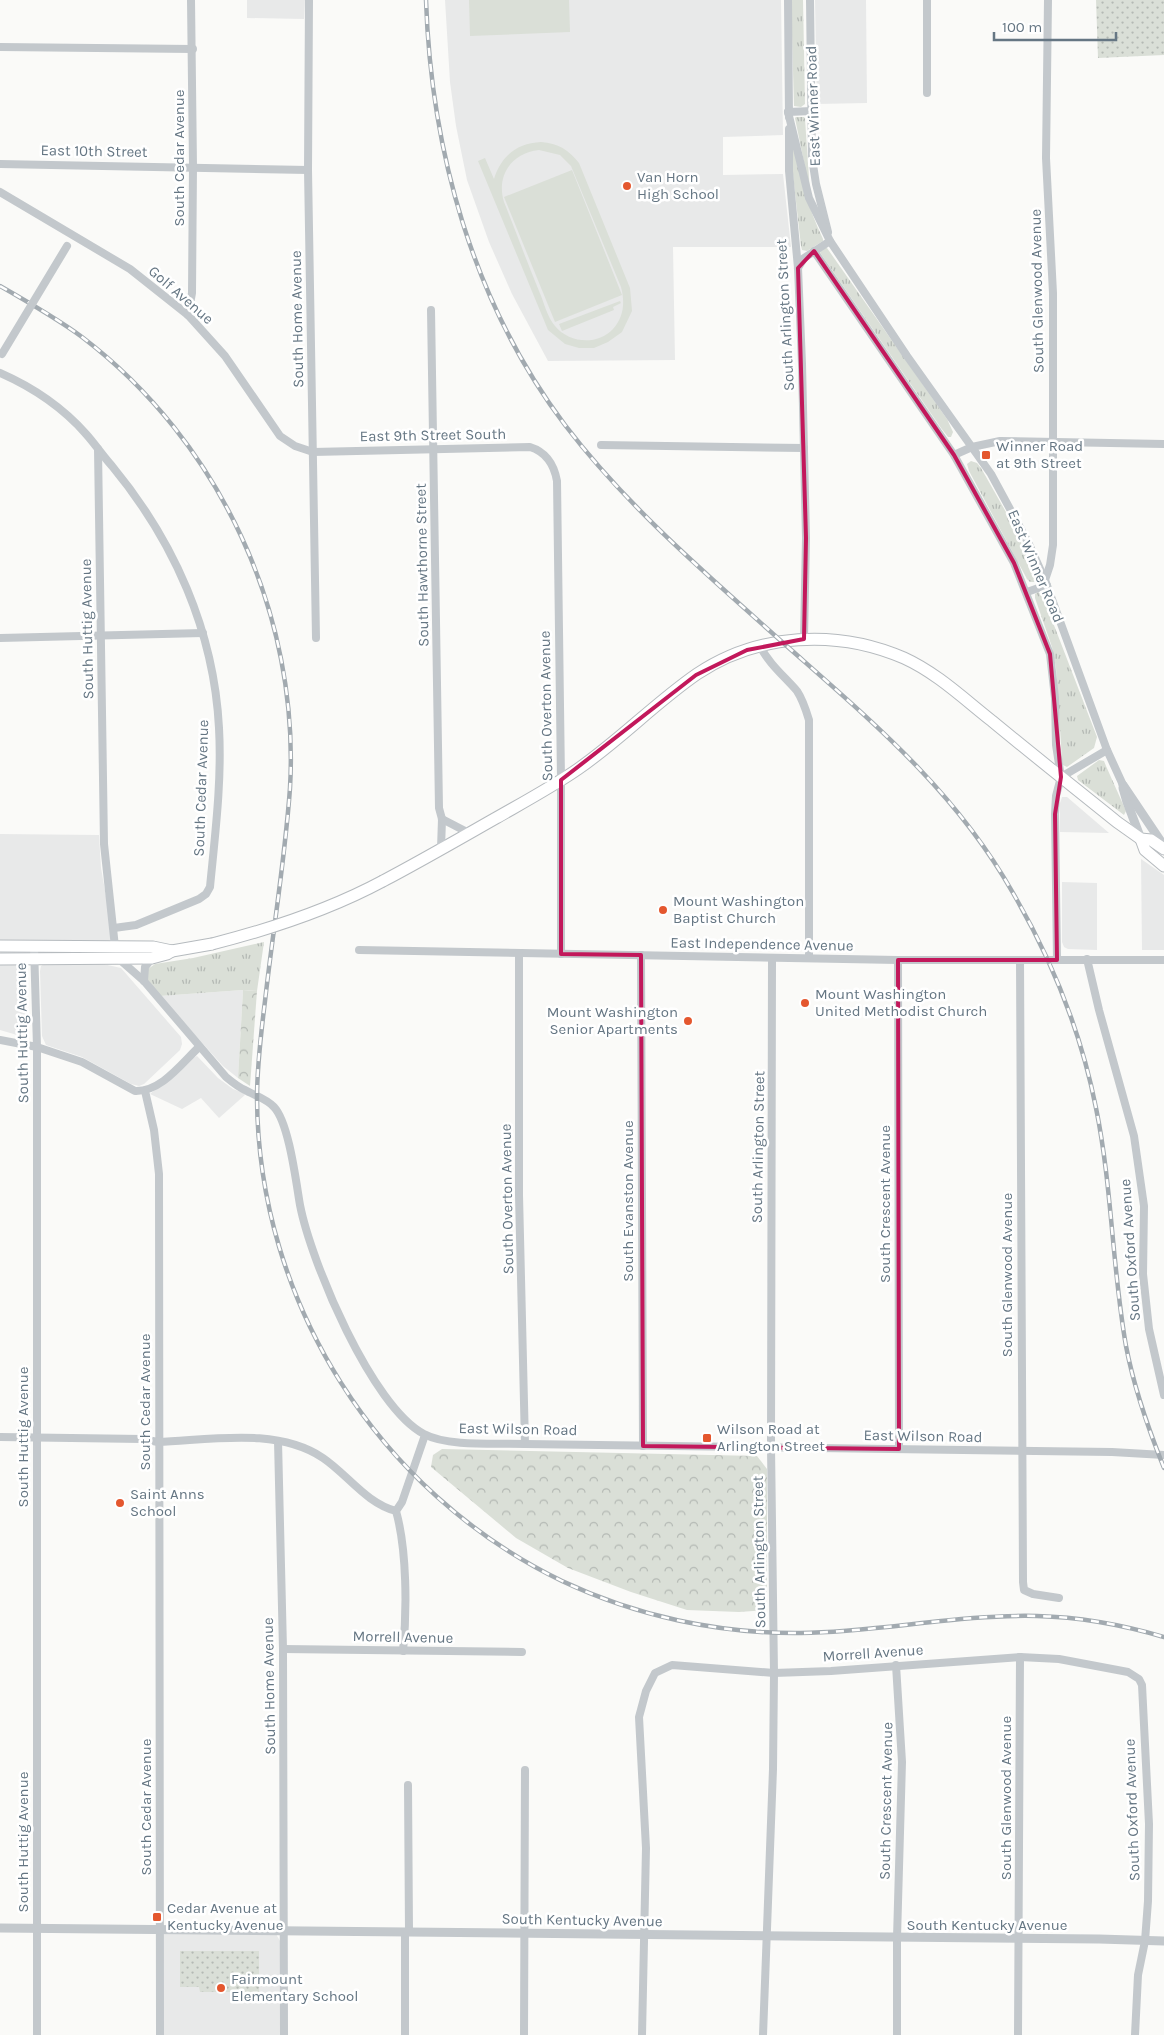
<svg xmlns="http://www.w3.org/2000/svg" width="1164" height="2035" viewBox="0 0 1164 2035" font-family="Karla,sans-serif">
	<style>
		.built { fill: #e8e9e9 }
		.grass { fill: url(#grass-tufts) }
		.forest { fill: url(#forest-crowns) }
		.park { fill: url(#park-dots) }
		.pitch { fill: #dadfd7; fill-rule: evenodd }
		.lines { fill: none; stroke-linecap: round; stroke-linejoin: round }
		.primary-casing { stroke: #b5babe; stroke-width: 13 }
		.minor { stroke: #c3c8cc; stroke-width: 8 }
		.tertiary { stroke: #c3c8cc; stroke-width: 9 }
		.primary { stroke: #fff; stroke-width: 11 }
		.rail-casing { stroke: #a2aab0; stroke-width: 4.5 }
		.rail { stroke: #fff; stroke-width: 2.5; stroke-dasharray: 8; stroke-linecap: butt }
		.primary-bridge-casing { stroke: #b5babe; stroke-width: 13; stroke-linecap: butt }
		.minor-bridge { stroke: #c3c8cc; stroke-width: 8 }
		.primary-bridge { stroke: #fff; stroke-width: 11 }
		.marked { fill: none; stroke: #c2185b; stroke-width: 4; stroke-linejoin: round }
		.poi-dot { fill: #e4572e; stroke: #fff; stroke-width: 2 }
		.labels { text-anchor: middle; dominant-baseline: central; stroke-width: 5; stroke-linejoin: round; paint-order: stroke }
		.street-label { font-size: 15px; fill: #657683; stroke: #fff }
		.poi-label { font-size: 15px; fill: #657683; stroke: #fff; text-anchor: start }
	</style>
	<defs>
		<pattern id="grass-tufts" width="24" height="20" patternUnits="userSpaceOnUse" patternTransform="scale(1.25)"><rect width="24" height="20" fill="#dadfd7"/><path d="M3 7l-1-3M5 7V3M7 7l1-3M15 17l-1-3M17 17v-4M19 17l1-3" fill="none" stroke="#b4b9b4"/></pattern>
		<pattern id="forest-crowns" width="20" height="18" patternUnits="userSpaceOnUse" patternTransform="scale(1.25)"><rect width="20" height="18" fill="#dadfd7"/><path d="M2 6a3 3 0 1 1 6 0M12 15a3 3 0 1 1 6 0" fill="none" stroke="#b4b9b4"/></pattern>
		<pattern id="park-dots" width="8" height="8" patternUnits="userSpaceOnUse" patternTransform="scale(1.25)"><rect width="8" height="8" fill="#dadfd7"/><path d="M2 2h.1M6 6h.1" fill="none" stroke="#b4b9b4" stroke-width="1.8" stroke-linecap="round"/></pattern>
	</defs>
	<rect width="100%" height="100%" fill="#fafaf8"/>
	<g class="built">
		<path d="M247,0H305L304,19L247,18Z"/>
		<path d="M445,0H781L783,135L723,137V175L783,174L791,247H673L675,360L548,361L512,294L489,242L467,180L456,126L450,82Z"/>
		<path d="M815,0H866L867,103L817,104Z"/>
		<path d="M1062,797H1067L1109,833L1060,832V803Z"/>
		<path d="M0,834L99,835L101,868L109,913L111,939L106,943L0,941Z"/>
		<path d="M1141,859L1164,875V950H1142Z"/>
		<path d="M1062,882L1097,883V950L1068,949L1064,947L1062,942Z"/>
		<path d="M0,962H21L26,968L27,1029L21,1034L17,1035L0,1030Z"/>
		<path d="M46,963L103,964L121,968L181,1037L182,1044L180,1050L144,1084L139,1086L131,1084L82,1057L46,1045L42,1036L40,971L41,966Z"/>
		<path d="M243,990L238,1078L223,1066L160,996Z"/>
		<path d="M197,1056L218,1078L233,1089L246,1094L219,1118L201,1098L182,1109L150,1094L193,1058Z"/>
		<path d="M162,1932L276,1934L280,1941V2035H162Z"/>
	</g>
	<g class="grass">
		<path d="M791,0H803L805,104L801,107L794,106Z"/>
		<path d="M796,117H804L805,119L810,192L795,118Z"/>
		<path d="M792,138C798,173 808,207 823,239V241L807,251L802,250L801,246L793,175Z"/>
		<path d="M825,248H827L947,419L953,432L951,437H948L941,428L821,254L820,252Z"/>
		<path d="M971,461L977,463L981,468L1015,528L1035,576V582H1030L1027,579L969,471L967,464Z"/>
		<path d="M1038,592L1042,594L1097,737L1094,748L1067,767L1063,765L1062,760L1056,668L1052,647L1035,598V594Z"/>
		<path d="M1099,760L1104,761L1106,766L1126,811L1124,815L1078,780L1077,776Z"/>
		<path d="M264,942L257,991L243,990L160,996L145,976L148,969L155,964L193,958Z"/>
	</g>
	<g class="forest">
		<path d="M243,990L257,991L250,1086L238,1078Z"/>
		<path d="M442,1449L757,1456L767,1469V1610L739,1612L687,1610L631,1592L568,1568L516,1538L431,1467L433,1455Z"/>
	</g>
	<g class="park">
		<path d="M1096,0H1164V55L1098,58Z"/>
		<path d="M180,1951H259V1992H200L199,1987H180Z"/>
	</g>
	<g class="pitch">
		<path d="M469,0H569L570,32L470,36Z"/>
		<path d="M541,142C558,143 569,150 579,163L630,288L632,311L622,332L608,342L594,348H579L565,344L548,330L478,161L485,158L494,179C501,156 517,143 541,142ZM539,150L560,155L571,166L621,287C625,302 624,317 613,329C597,346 569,343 555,326C547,317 544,302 539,291C527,262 516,232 504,202C496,176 511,153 539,150Z"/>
		<path d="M572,170L622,295L555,322L504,197Z"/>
		<path d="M620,301L621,303L613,307L614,310L562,331L559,324Z"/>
	</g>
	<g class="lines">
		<g class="primary-casing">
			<g id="primary">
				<path d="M1141,839L1145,850L1164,866"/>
				<path d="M383,881C421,861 459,839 496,818C524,802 552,787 578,769C620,740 655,703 697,674C758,633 837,629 904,658C937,673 964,699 992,721C1033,755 1075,788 1117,822L1141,839L1151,840L1164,849"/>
				<path d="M0,946L153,947L172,951L212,944"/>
				<path d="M0,959L152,958L167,954L172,951"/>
			</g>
		</g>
		<g class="minor">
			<path d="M309,0L308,170L316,638"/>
			<path d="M788,0L789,117"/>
			<path d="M810,0L812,158L816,184L828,232"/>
			<path d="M0,47L193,49"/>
			<path d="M927,93V0"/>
			<path d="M788,112L809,198L830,241L907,356L991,474L1029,544L1045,580L1107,750L1123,785"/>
			<path d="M788,112L812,111"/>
			<path d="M789,129V171L798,268L802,364L806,538L804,639"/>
			<path d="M0,164L308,170"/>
			<path d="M0,192L130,269L188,315L225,356L280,436L295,446L313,452L530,447C546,452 554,464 557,481L561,780V954"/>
			<path d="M814,251L954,455L1014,563L1050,654L1055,698L1056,745L1061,777"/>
			<path d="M798,268L804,258L830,241"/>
			<path d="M431,310L439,808L442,819L441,849"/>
			<path d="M188,315L192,293L193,166L191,0"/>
			<path d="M0,373C32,387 63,408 86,434C95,444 103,456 112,466C174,541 214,631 219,728C222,781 215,835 210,887L206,894L199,899L136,925L114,928"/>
			<path d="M601,445L804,448"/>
			<path d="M98,449L104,844L115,947"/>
			<path d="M954,455L972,447L1000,441L1164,444"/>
			<path d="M1045,580L1050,565L1053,545V293L1046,158L1048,0"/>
			<path d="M1027,592L1047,585"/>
			<path d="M0,638L203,633"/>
			<path d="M760,646C769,664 784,676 797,691C803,700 806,710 809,720V958"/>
			<path d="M442,819L469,833"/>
			<path d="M34,946L37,1047V2035"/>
			<path d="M359,950L898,960H1164"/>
			<path d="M519,954V1195L525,1444"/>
			<path d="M641,955L643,1446"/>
			<path d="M119,959L144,981L226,1077C232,1082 238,1087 245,1090C254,1095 267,1099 274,1107C289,1123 296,1182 300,1205C311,1262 372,1407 424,1434C448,1447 497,1443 525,1444L1112,1452L1164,1455"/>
			<path d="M1087,959L1099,1010L1134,1136L1144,1206L1143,1274L1149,1329L1164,1395"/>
			<path d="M898,960L899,1449"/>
			<path d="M1020,960L1023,1582L1024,1590L1033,1594L1059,1598"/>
			<path d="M1057,960L1055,814L1056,796L1061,777L1107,750"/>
			<path d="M144,981L145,967L152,958"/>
			<path d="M0,1040L37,1047L82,1062L135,1091C161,1092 181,1064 199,1047"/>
			<path d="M145,1091L154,1130L159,1174L160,2035"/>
			<path d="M0,1437L142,1439L158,1442C211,1440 277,1427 323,1458C348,1475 366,1503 396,1511"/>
			<path d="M278,1441L283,1649L284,2035"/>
			<path d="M283,1649L522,1652"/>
			<path d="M403,1651C407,1610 407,1550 396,1511L402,1502L425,1435"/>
			<path d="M896,1665L902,1762L897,1938V2035"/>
			<path d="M408,1785L409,1932"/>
			<path d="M405,2035V1932"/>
			<path d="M524,2035L525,1770"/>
			<path d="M642,2035L646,1848L639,1717L646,1691L655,1673L672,1665L774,1673L831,1671L1020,1657L1059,1659L1128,1672L1139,1679L1142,1685L1149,1824L1148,1901L1145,1941L1138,1975L1135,2035"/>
			<path d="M763,2035L773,1769L774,1673L771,1447L772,958"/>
			<path d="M1018,2035L1020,1657"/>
		</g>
		<g class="tertiary">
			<path d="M1123,785L1164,846"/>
			<path d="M1123,788L1127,802L1141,839"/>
			<path d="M0,1928L1099,1939L1164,1941"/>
		</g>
		<use href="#primary" class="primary"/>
		<g class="rail-casing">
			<g id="rail">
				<path d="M426,0C431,151 473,303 565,425C629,509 711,578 789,648C875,724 956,792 1013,893C1052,960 1081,1032 1096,1108C1112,1186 1112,1267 1126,1346C1134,1388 1148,1428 1164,1468"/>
				<path d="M0,286C28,302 56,318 82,337C220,442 300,615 290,788C285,859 273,930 265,1001C261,1033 257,1066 257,1098C258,1302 378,1492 562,1581C636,1616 719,1634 801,1633C880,1632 958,1614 1037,1616C1080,1617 1123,1625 1164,1637"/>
			</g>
		</g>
		<use href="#rail" class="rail"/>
		<g class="primary-bridge-casing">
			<path id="primary-bridge" d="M212,944C271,929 329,910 383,881"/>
		</g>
		<path class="minor-bridge" d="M2,354L67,246"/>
		<use href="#primary-bridge" class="primary-bridge"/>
	</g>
	<path class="marked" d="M814,251L954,455L1014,563L1050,654L1061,777L1055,814L1057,960H898L899,1449L643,1446L641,955L561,954V780L696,675L747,650L804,639L806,538L798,268Z"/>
	<g class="poi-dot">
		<circle cx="627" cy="186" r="5"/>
		<rect x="981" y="450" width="10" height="10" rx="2.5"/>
		<circle cx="663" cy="910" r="5"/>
		<circle cx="805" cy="1003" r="5"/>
		<circle cx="688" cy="1021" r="5"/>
		<rect x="702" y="1433" width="10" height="10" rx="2.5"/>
		<circle cx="120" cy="1503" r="5"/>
		<rect x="152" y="1912" width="10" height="10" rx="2.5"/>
		<circle cx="221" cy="1988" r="5"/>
	</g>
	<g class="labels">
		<g class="street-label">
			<text transform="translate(813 106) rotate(-92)">East Winner Road</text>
			<text transform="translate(94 151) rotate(1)">East 10th Street</text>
			<text transform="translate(179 158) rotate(-90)">South Cedar Avenue</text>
			<text transform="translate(1037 291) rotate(-91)">South Glenwood Avenue</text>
			<text transform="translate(181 295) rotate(41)">Golf Avenue</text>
			<text transform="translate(785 315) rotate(-93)">South Arlington Street</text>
			<text transform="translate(297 319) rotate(-91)">South Home Avenue</text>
			<text transform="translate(433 435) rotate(-1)">East 9th Street South</text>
			<text transform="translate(422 565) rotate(-91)">South Hawthorne Street</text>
			<text transform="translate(1036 566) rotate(67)">East Winner Road</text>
			<text transform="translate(87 629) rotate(-91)">South Huttig Avenue</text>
			<text transform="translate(546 706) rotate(-91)">South Overton Avenue</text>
			<text transform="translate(201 788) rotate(-88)">South Cedar Avenue</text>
			<text transform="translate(762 944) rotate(1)">East Independence Avenue</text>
			<text transform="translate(22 1033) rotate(-91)">South Huttig Avenue</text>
			<text transform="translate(758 1147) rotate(-89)">South Arlington Street</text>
			<text transform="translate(507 1199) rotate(-91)">South Overton Avenue</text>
			<text transform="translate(628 1201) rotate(-90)">South Evanston Avenue</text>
			<text transform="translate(885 1204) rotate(-90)">South Crescent Avenue</text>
			<text transform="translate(1130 1250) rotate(-94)">South Oxford Avenue</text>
			<text transform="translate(1007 1275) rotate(-90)">South Glenwood Avenue</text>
			<text transform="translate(145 1402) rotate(-90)">South Cedar Avenue</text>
			<text transform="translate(518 1429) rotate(1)">East Wilson Road</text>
			<text transform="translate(923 1436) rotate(1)">East Wilson Road</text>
			<text transform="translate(23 1437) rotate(-90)">South Huttig Avenue</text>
			<text transform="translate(759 1552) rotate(-91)">South Arlington Street</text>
			<text transform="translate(403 1637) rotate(1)">Morrell Avenue</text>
			<text transform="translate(873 1653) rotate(-4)">Morrell Avenue</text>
			<text transform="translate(269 1686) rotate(-91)">South Home Avenue</text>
			<text transform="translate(1006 1798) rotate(-90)">South Glenwood Avenue</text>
			<text transform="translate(886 1801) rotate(-89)">South Crescent Avenue</text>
			<text transform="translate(146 1807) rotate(-90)">South Cedar Avenue</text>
			<text transform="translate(1132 1810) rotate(-92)">South Oxford Avenue</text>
			<text transform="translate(23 1842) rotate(-90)">South Huttig Avenue</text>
			<text transform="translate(582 1920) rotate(1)">South Kentucky Avenue</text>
			<text x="987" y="1925">South Kentucky Avenue</text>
		</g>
		<g class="poi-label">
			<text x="637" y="177">Van Horn<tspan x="637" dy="17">High School</tspan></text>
			<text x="996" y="446">Winner Road<tspan x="996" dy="17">at 9th Street</tspan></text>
			<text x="673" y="901">Mount Washington<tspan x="673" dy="17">Baptist Church</tspan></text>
			<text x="815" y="994">Mount Washington<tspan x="815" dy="17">United Methodist Church</tspan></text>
			<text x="678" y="1012" text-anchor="end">Mount Washington<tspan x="678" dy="17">Senior Apartments</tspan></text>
			<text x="717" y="1429">Wilson Road at<tspan x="717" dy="17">Arlington Street</tspan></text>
			<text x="130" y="1494">Saint Anns<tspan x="130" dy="17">School</tspan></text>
			<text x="167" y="1908">Cedar Avenue at<tspan x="167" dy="17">Kentucky Avenue</tspan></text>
			<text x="231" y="1979">Fairmount<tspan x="231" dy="17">Elementary School</tspan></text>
		</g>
	</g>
	<path d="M994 32v8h122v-8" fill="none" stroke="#657683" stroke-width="2.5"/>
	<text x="1002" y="32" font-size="15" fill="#657683" stroke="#ffffff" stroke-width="4" paint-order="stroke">100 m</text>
</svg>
